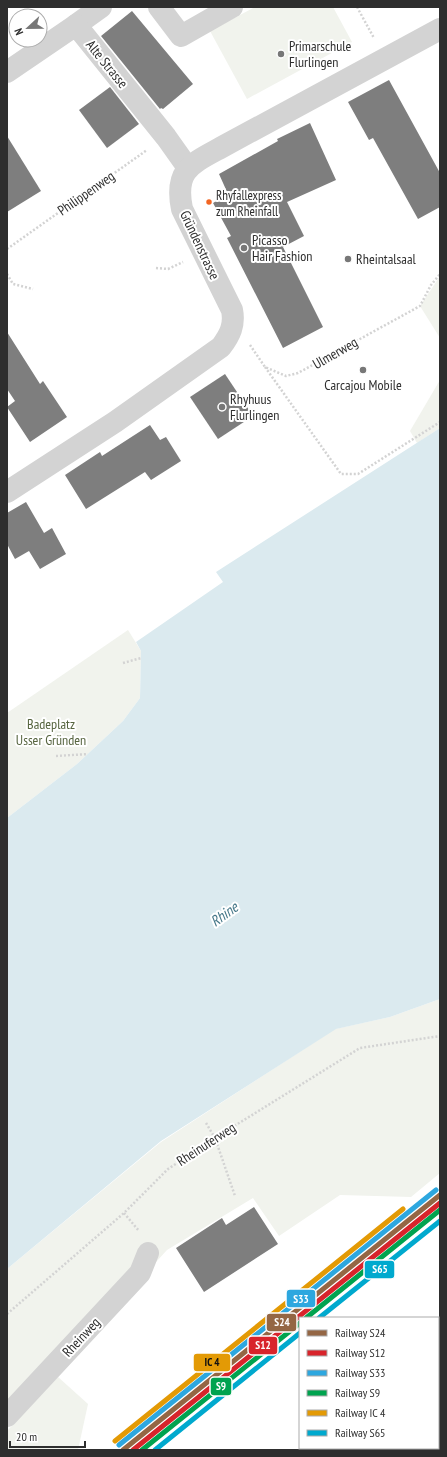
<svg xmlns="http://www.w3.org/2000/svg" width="447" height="1457" viewBox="0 0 447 1457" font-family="'PT Sans Narrow',sans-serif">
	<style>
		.green { fill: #f1f3ed }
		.water { fill: #dbeaef }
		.building { fill: #7e7e7e }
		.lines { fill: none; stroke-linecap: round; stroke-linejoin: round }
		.path { stroke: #d3d3d3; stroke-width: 2.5; stroke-dasharray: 2 2; stroke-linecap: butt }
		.minor { stroke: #d3d3d3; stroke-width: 22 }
		.rail-1-casing { stroke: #fff; stroke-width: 8 }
		.rail-2-casing { stroke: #fff; stroke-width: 8 }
		.rail-3-casing { stroke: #fff; stroke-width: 8 }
		.rail-4-casing { stroke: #fff; stroke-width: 8 }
		.rail-5-casing { stroke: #fff; stroke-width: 8 }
		.rail-6-casing { stroke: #fff; stroke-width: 8 }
		.rail-1 { stroke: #946644; stroke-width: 5 }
		.rail-2 { stroke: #d8242b; stroke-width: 5 }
		.rail-3 { stroke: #2da7df; stroke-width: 5 }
		.rail-4 { stroke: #00a34f; stroke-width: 5 }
		.rail-5 { stroke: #e39a05; stroke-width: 5 }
		.rail-6 { stroke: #00a9ce; stroke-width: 5 }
		.poi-dot { fill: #777; stroke: #fff; stroke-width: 1.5 }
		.bus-dot { fill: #f26522; stroke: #fff; stroke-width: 1.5 }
		.labels { text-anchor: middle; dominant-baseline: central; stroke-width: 4; stroke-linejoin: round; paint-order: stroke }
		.bus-label { font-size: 13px; fill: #2e2e2e; stroke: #fff; text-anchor: start }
		.poi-label { font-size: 14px; fill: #2e2e2e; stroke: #fff; text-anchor: start }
		.street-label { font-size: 14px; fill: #2e2e2e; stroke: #fff }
		.park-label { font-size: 14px; fill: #576540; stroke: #fff }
		.water-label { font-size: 15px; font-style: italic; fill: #457788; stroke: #fff }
		.line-badge { stroke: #fff; stroke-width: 1.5 }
		.badge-label { font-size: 11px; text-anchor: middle; font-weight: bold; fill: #fff }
		.pale-badge-label { font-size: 11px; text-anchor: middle; font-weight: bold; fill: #111 }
	</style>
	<rect width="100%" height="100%" fill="#fff"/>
	<g class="green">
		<path d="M255,7H333L352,42L247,99L210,31Z"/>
		<path d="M440,276V338L420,306Z"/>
		<path d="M440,380V428L417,443L410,431Z"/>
		<path d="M128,630L141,651L140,698L123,721L77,764L7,818V713Z"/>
		<path d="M440,999V1173L411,1197L340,1195L279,1236L253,1198L167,1250L7,1426V1269L161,1142L335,1029L390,1017Z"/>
		<path d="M58,1377L88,1404L78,1450H7V1431Z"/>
	</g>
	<path class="water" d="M440,428V999L390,1017L336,1029L161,1141L7,1269V818L77,764L123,721L140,698L141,651L136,642L223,582L216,572Z"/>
	<g class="building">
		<path d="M132,11L193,84L163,109L161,108L160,109L101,36Z"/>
		<path d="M389,80L440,173V207L418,219L373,138L369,140L348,102Z"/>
		<path d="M110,87L139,124L107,148L79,110Z"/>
		<path d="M310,123L336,180L287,202L304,236L283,247L323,327L283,348L227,238L231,236L213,203L228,194L219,174L278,141L277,139Z"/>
		<path d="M7,136L41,191L7,212Z"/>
		<path d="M7,332L40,384L43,381L67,417L30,442L7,407L15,401L7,389Z"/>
		<path d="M225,374L253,416L218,439L190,397Z"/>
		<path d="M150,425L160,440L166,437L181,461L151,480L145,472L86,509L65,475L100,452L102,456Z"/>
		<path d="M26,502L44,533L52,528L66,554L40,569L29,551L15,559L7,544V513Z"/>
		<path d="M254,1207L278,1244L204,1292L176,1248L222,1218L226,1225Z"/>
	</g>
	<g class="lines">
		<g class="path">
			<path d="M357,7L374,38"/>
			<path d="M7,249L147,150"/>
			<path d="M156,268L168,269L183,262"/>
			<path d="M7,274L13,284L33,289"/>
			<path d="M250,345L265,367L286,376L298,373L420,306L431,285L440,274"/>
			<path d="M265,367L341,474H358L440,422"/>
			<path d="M123,663L141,658"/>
			<path d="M56,756L88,754"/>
			<path d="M206,1123L215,1138L235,1196"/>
			<path d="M124,1213L139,1231"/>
			<path d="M7,1314L124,1213L168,1169L215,1138L360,1048L440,1036"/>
		</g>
		<g class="minor">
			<path d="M159,7L181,36L232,7"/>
			<path d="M76,25L101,7"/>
			<path d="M7,72L76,25L166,137L188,168"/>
			<path d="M7,492L115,422L221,347C230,335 235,325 232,310L182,209C174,170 191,164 222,147L440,29"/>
			<path d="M7,1416L140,1273L148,1253"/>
			<path d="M438,1425L440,1433"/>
		</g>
		<g class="rail-1-casing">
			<path id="rail-1" d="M123,1450L440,1195"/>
		</g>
		<g class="rail-2-casing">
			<path id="rail-2" d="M133,1450L440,1203"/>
		</g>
		<g class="rail-3-casing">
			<path id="rail-3" d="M119,1445L436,1190"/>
		</g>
		<g class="rail-4-casing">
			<g id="rail-4">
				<path d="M306,1318L440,1210"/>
				<path d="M142,1450L300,1323"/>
			</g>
		</g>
		<g class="rail-5-casing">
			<path id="rail-5" d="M115,1441L403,1209"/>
		</g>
		<g class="rail-6-casing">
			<g id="rail-6">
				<path d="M319,1318L440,1221"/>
				<path d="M155,1450L300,1333"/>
			</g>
		</g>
		<use href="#rail-1" class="rail-1"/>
		<use href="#rail-2" class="rail-2"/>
		<use href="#rail-3" class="rail-3"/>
		<use href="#rail-4" class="rail-4"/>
		<use href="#rail-5" class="rail-5"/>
		<use href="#rail-6" class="rail-6"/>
	</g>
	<g class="poi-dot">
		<circle cx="281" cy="54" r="4"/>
		<circle cx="244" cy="248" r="4"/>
		<circle cx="348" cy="259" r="4"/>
		<circle cx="363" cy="370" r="4"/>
		<circle cx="222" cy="407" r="4"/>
	</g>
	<circle class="bus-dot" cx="209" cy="202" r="3.5"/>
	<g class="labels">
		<g class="bus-label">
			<text x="216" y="195">Rhyfallexpress<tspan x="216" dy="16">zum Rheinfall</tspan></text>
		</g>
		<g class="poi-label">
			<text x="289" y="46">Primarschule<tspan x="289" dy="16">Flurlingen</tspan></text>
			<text x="252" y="240">Picasso<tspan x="252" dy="16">Hair Fashion</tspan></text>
			<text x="356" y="259">Rheintalsaal</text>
			<text x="363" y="385" text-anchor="middle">Carcajou Mobile</text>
			<text x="230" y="399">Rhyhuus<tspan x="230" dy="16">Flurlingen</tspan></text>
		</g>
		<g class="street-label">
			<text transform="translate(107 64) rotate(51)">Alte Strasse</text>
			<text transform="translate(86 193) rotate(-35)">Philippenweg</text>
			<text transform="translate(200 245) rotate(65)">Gründenstrasse</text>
			<text transform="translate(335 353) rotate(-30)">Ulmerweg</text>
			<text transform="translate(206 1144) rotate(-33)">Rheinuferweg</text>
			<text transform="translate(81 1337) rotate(-47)">Rheinweg</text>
		</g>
		<g class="park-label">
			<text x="51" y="724">Badeplatz<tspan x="51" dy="16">Usser Gründen</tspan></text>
		</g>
		<g class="water-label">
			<text transform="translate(224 914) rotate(-36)">Rhine</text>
		</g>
	</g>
	<g class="line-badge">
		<rect x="364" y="1260" width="31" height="19" rx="4" fill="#00a9ce"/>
		<rect x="286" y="1289" width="30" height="19" rx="4" fill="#2da7df"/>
		<rect x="266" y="1313" width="31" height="19" rx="4" fill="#946644"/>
		<rect x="248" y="1336" width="30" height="19" rx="4" fill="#d8242b"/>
		<rect x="193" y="1353" width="38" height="19" rx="4" fill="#e39a05"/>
		<rect x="210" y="1377" width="22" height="19" rx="4" fill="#00a34f"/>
	</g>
	<g class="badge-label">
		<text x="380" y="1273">S65</text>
		<text x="301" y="1303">S33</text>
		<text x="282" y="1326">S24</text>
		<text x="263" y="1349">S12</text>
		<text x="221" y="1390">S9</text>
	</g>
	<g class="pale-badge-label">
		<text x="212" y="1366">IC 4</text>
	</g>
	<rect width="447" height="1457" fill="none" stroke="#2e2e2e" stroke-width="16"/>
	<rect x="299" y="1317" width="140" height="132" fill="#ffffff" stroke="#ababab"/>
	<rect x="307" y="1330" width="20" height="6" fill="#946644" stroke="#ababab"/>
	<text x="335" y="1337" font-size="12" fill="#2e2e2e">Railway S24</text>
	<rect x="307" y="1350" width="20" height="6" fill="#d8242b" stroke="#ababab"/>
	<text x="335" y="1357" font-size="12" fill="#2e2e2e">Railway S12</text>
	<rect x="307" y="1370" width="20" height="6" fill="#2da7df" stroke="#ababab"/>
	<text x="335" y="1377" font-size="12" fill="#2e2e2e">Railway S33</text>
	<rect x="307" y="1390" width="20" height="6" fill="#00a34f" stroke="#ababab"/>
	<text x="335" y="1397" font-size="12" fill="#2e2e2e">Railway S9</text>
	<rect x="307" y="1410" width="20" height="6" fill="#e39a05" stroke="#ababab"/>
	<text x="335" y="1417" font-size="12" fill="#2e2e2e">Railway IC 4</text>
	<rect x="307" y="1430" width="20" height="6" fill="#00a9ce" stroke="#ababab"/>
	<text x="335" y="1437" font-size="12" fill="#2e2e2e">Railway S65</text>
	<g transform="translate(28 28) rotate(248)"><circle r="19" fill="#ffffff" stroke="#ababab"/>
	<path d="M0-3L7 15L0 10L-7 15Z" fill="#777777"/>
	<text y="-6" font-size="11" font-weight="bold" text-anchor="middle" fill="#2e2e2e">N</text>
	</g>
	<path d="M10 1441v6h75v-6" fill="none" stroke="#2e2e2e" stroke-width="2"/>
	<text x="16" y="1441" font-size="12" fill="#2e2e2e" stroke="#ffffff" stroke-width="3" paint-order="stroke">20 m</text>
</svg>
